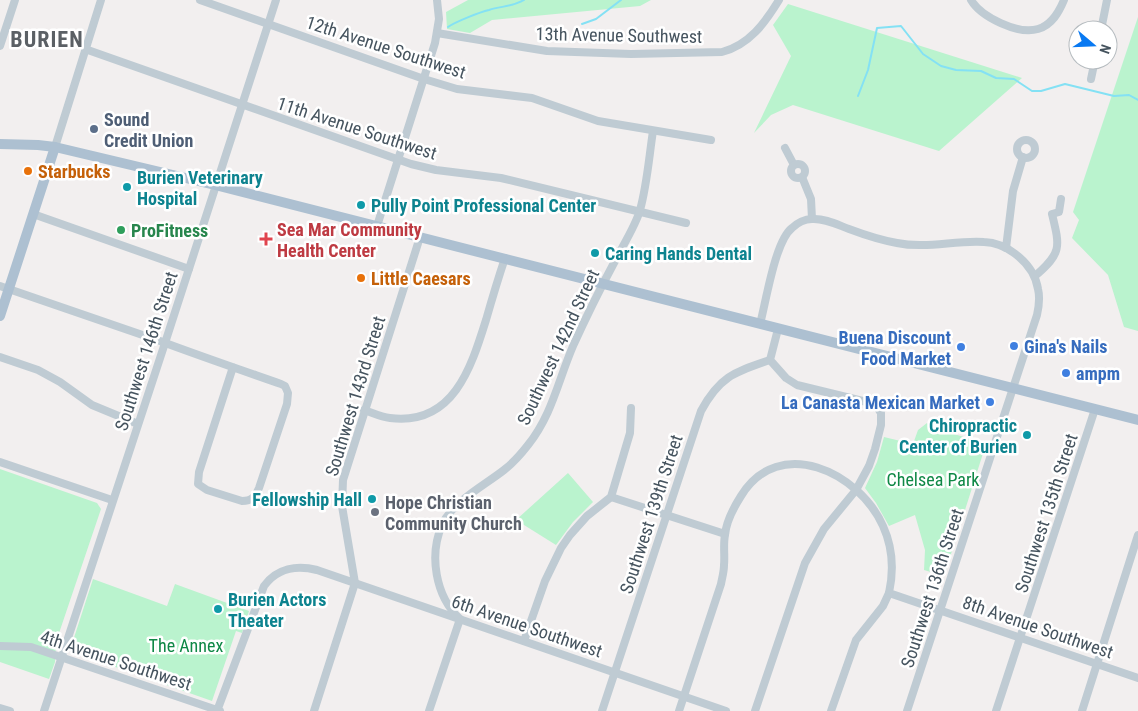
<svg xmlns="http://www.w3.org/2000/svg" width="1138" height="711" viewBox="0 0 1138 711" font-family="'Roboto Condensed',sans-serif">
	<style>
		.green { fill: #baf3ce }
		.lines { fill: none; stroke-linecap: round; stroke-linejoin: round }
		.stream { stroke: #84e1f4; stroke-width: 2 }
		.minor { stroke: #bfcbd3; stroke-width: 8 }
		.major { stroke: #adc0d1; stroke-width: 10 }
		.service-dot { fill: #5c6f8a; stroke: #fff; stroke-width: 2 }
		.food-dot { fill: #e8710a; stroke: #fff; stroke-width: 2 }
		.culture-dot { fill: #0f9aa8; stroke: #fff; stroke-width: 2 }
		.leisure-dot { fill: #2e9e5b; stroke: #fff; stroke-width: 2 }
		.health-dot { fill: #e0444e; stroke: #fff; stroke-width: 2 }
		.shop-dot { fill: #3f7fe0; stroke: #fff; stroke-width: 2 }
		.worship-dot { fill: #6b7280; stroke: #fff; stroke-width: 2 }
		.labels { text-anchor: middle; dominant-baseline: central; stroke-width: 5; stroke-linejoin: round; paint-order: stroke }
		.street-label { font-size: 18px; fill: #46545f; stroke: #fff }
		.service-label { font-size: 18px; font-weight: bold; fill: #4e5e75; stroke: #fff; text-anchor: start }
		.food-label { font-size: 18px; font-weight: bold; fill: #c56008; stroke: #fff; text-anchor: start }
		.culture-label { font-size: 18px; font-weight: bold; fill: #0d838f; stroke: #fff; text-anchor: start }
		.health-label { font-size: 18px; font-weight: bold; fill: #be3a42; stroke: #fff; text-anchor: start }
		.leisure-label { font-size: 18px; font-weight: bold; fill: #27864d; stroke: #fff; text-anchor: start }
		.shop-label { font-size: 18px; font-weight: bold; fill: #366cbe; stroke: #fff; text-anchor: end }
		.park-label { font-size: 18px; fill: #0f8846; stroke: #fff }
		.worship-label { font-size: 18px; font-weight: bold; fill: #5b616d; stroke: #fff; text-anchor: start }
		.district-label { font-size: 22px; font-weight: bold; letter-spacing: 1px; fill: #5b6065; stroke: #fff }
	</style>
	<rect width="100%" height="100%" fill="#f2efef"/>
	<g class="green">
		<path d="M468,0H651L640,6L492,20L470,33L447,29L446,12Z"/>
		<path d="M788,4L1022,78L939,151L793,105L771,115L754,133L791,56L773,25Z"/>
		<path d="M1138,17V331L1124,327L1108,275L1072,238L1079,220L1073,212Z"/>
		<path d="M927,423L932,427L986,444L944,576L924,570L925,550L915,515L889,526L876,503L865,488L877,462L884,437L913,444L918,430Z"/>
		<path d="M0,469L97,503L101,509L56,642L55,662L49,679L0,662Z"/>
		<path d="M568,473L593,502L573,522L556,545L516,520Z"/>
		<path d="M93,579L167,606L175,584L249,611L242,633L236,631L212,701L73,652L71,647Z"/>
	</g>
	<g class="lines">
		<g class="stream">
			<path d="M582,24L596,19L621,0"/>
			<path d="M448,27C455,22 480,12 489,10C501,6 512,7 524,0"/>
			<path d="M858,96L868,70L877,28L901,26L923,54L941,66L956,70L981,71L996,78L1014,79L1032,91H1041L1065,84L1114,96L1129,95L1138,100"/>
		</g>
		<g class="minor">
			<path d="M200,0L424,79L457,89L532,98L598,121L711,140"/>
			<path d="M971,0C981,17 1018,35 1038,29C1052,25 1059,12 1064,0"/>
			<path d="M1101,30L1107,0"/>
			<path d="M437,33L547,51L631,54L722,52C749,45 765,23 779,0"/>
			<path d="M0,46L15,0"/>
			<path d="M85,49L411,164L436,170L501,178L686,223"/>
			<path d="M1091,79L1095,60"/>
			<circle cx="1026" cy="149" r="9"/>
			<path d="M55,147L101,0"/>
			<path d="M785,148L794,165"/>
			<circle cx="798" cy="171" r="7"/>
			<path d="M802,177L811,199L812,219"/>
			<path d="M33,214L189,269"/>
			<path d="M377,226L435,43L439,19L437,0"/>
			<path d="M1006,248L1013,191L1023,157"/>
			<path d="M1035,276C1062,253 1060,247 1052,214L1059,212L1061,199"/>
			<path d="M0,286L160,341C200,356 241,370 281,384L285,386L288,393L287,404L259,488C255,497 252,501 242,501L207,490L198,484L199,472L233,367"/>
			<path d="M760,324C766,302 775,241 792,228C797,223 805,219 812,219C825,218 838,225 849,229C865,235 880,240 897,243C926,249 955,240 984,242C1008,243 1034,264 1038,289C1040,297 1039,306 1037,315L907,711"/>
			<path d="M0,357L38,370L60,382L92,405L138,424"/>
			<path d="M364,410C373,413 381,417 390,418C453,426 471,368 486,320C492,299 498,279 505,258"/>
			<path d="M0,462L112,500"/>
			<path d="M611,497L725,534"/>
			<path d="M524,641L545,581L561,548L570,535L587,516L611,497L630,433L631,408"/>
			<path d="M0,646L31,647L220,711"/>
			<path d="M0,708L10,711"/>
			<path d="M44,711L165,343L276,0"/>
			<path d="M217,711L264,586C277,568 297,565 317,570L726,711"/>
			<path d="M314,711L355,583L342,506L343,480L420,237"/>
			<path d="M429,711L460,619C435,596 429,555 442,525C452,502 485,485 504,470C513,463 521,454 528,445C552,415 558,381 573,346C586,317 600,289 615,261C622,247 636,225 640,210C647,185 649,157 653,131"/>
			<path d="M602,711L701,411C720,376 735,372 770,360"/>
			<path d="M679,711L721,584C722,578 724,572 724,565C725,555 723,545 725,535C726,523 734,507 741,496C779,434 859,472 883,526C893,548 894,570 889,593L1138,678"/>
			<path d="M755,711L805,563L824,529L856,490L869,466L875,449L881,425V413L875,404L797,385L786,378L770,360L778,329"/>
			<path d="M831,711L856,640L883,606L889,593"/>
			<path d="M996,711L1095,409"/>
			<path d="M1082,711L1138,535"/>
		</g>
		<g class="major">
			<path d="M0,144L38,145L55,147L215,185L1138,420"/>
			<path d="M0,316L55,147"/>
		</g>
	</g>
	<circle class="service-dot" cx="94" cy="129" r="5"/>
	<g class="food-dot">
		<circle cx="28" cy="171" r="5"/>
		<circle cx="361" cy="278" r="5"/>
	</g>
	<g class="culture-dot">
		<circle cx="127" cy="187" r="5"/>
		<circle cx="361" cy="205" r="5"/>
		<circle cx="595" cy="253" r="5"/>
		<circle cx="1027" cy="435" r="5"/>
		<circle cx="372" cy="499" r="5"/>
		<circle cx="218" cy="609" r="5"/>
	</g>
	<circle class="leisure-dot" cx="121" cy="230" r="5"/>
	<path class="health-dot" d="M263.5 231.5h5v5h5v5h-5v5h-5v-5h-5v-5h5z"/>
	<g class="shop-dot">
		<circle cx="1014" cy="346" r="5"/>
		<circle cx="961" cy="347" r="5"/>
		<circle cx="1066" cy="373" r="5"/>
		<circle cx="990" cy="402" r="5"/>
	</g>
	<circle class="worship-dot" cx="375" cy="512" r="5"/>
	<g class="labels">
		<g class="street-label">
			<text transform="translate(619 35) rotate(1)">13th Avenue Southwest</text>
			<text transform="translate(386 47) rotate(18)">12th Avenue Southwest</text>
			<text transform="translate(357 128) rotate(18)">11th Avenue Southwest</text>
			<text transform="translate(558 347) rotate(-65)">Southwest 142nd Street</text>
			<text transform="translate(146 351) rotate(-72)">Southwest 146th Street</text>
			<text transform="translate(355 396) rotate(-73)">Southwest 143rd Street</text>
			<text transform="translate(1046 513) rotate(-72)">Southwest 135th Street</text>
			<text transform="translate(651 514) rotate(-72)">Southwest 139th Street</text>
			<text transform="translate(932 588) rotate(-72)">Southwest 136th Street</text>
			<text transform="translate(527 626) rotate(19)">6th Avenue Southwest</text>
			<text transform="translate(1038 627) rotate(19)">8th Avenue Southwest</text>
			<text transform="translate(116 660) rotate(18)">4th Avenue Southwest</text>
		</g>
		<g class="service-label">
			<text x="104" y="119">Sound<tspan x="104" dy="21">Credit Union</tspan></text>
		</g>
		<g class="food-label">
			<text x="38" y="171">Starbucks</text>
			<text x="371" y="278">Little Caesars</text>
		</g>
		<g class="culture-label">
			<text x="137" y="177">Burien Veterinary<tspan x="137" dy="21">Hospital</tspan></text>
			<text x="371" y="205">Pully Point Professional Center</text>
			<text x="605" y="253">Caring Hands Dental</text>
			<text x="1017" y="425" text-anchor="end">Chiropractic<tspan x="1017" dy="21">Center of Burien</tspan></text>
			<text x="362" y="499" text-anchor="end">Fellowship Hall</text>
			<text x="228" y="599">Burien Actors<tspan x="228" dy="21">Theater</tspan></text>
		</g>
		<g class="health-label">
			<text x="277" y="229">Sea Mar Community<tspan x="277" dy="21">Health Center</tspan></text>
		</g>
		<g class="leisure-label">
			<text x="131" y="230">ProFitness</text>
		</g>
		<g class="shop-label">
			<text x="951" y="337">Buena Discount<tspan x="951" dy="21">Food Market</tspan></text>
			<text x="1024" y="346" text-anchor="start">Gina's Nails</text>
			<text x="1076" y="373" text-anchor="start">ampm</text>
			<text x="980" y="402">La Canasta Mexican Market</text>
		</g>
		<g class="park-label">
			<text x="933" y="479">Chelsea Park</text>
			<text x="186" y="645">The Annex</text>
		</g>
		<g class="worship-label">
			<text x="385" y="502">Hope Christian<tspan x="385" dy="21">Community Church</tspan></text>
		</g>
		<g class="district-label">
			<text x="47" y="39">BURIEN</text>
		</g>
	</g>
	<g transform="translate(1093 45) rotate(109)"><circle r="24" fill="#ffffff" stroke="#b5bbbf"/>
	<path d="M0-4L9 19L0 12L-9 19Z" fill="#0979f2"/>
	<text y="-8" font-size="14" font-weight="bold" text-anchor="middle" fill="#46545f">N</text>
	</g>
</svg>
